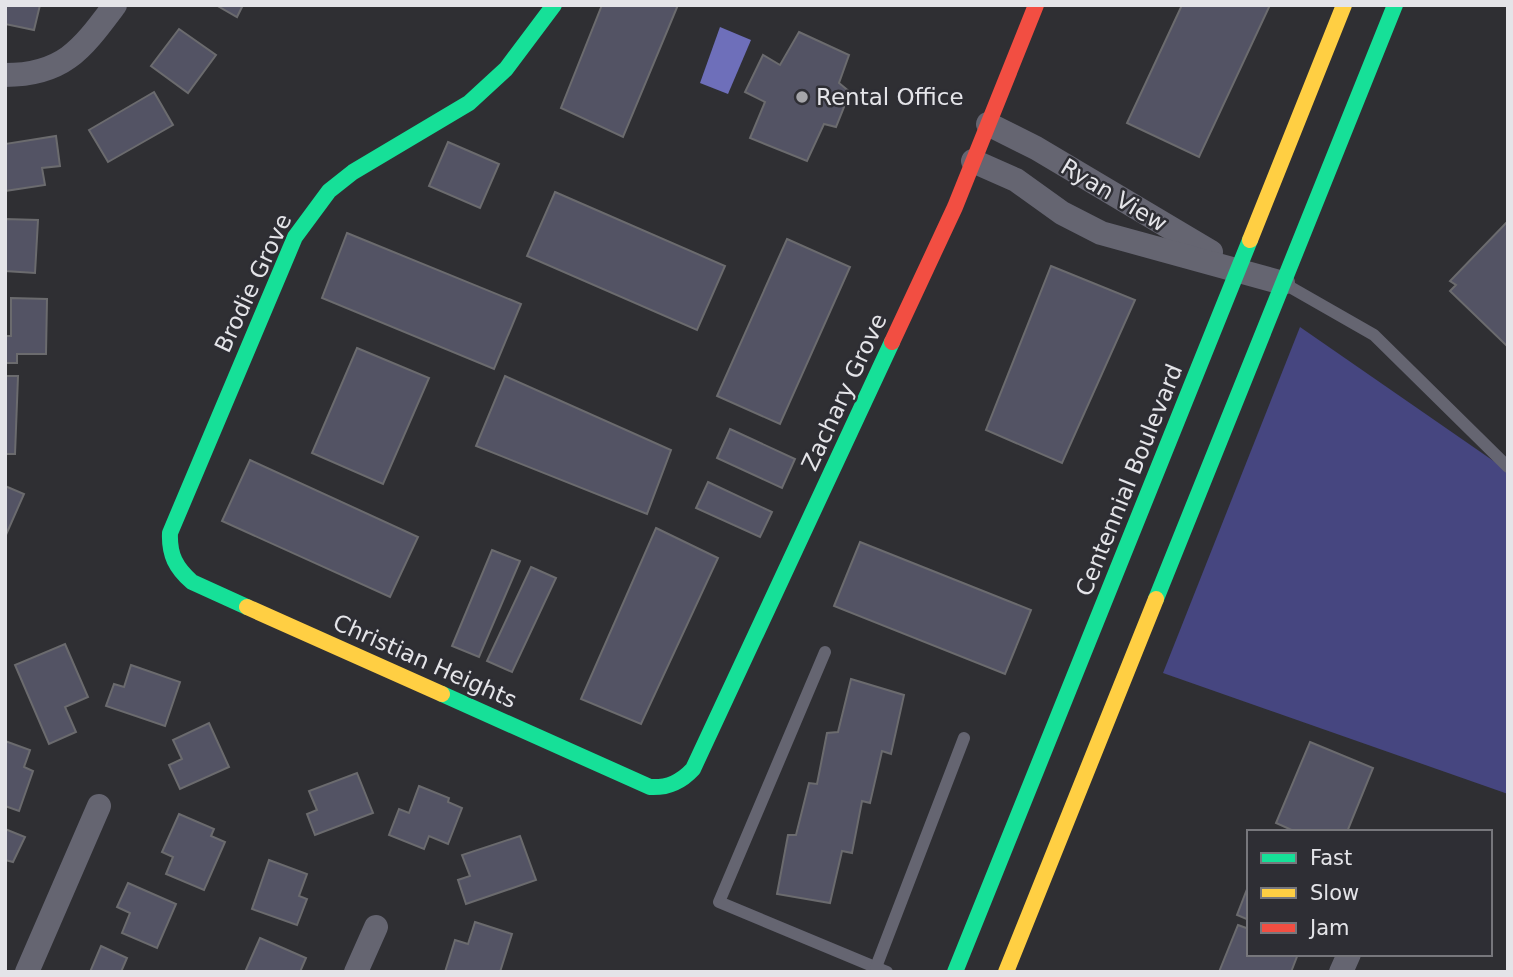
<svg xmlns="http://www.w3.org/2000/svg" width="1513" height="977" viewBox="0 0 1513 977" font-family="'DejaVu Sans',sans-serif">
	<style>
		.green { fill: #464680 }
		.water { fill: #6e6fba }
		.building { fill: #535364; stroke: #6b6b6e; stroke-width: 2 }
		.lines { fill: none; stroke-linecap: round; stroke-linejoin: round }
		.lane { stroke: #656571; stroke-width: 12 }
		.street { stroke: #656571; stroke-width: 24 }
		.fast { stroke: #16e098; stroke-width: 16 }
		.slow { stroke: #ffcf43; stroke-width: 16 }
		.jam { stroke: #f24e42; stroke-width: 16 }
		.poi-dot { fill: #a5a5a9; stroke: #2e2e34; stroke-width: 2.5 }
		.labels { text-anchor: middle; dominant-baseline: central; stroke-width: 5; stroke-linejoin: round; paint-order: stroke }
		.poi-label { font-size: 23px; fill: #e4e4e8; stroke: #2e2e34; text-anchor: start }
		.street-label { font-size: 23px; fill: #e4e4e8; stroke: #2e2e34 }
	</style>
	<rect width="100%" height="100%" fill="#2f2f33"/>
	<path class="green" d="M1300,327L1508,471V794L1163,673Z"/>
	<path class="water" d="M720,27L751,40L728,94L700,83Z"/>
	<g class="building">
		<path d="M5,5H40L34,30L5,24Z"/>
		<path d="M216,5H243L237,17Z"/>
		<path d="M602,5H678L623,137L561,108Z"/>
		<path d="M1182,5H1270L1199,157L1127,123Z"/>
		<path d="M179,29L216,55L188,93L151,66Z"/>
		<path d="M799,32L849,55L839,83L850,92L836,127L824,124L807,161L750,138L765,102L745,92L763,55L780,65Z"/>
		<path d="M154,92L173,125L108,162L89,130Z"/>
		<path d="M56,136L60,166L42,168L45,185L5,191V144Z"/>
		<path d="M448,142L499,164L480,208L429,186Z"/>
		<path d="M555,192L725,266L697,330L527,256Z"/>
		<path d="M5,219L38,220L35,273L5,271Z"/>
		<path d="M1508,221V347L1450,291L1456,285L1450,281Z"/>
		<path d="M347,233L521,304L494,369L322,298Z"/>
		<path d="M787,239L850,267L780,424L717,396Z"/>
		<path d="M1051,266L1135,300L1062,463L986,430Z"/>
		<path d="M11,298L47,299L46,354H17V363H5V336H11Z"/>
		<path d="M357,348L429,378L383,484L312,453Z"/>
		<path d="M5,376H18L15,454H5Z"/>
		<path d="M505,376L671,450L647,514L476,446Z"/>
		<path d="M730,429L795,459L782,488L717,458Z"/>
		<path d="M250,460L418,537L390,597L222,521Z"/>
		<path d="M708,482L772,512L760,537L696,508Z"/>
		<path d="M5,486L24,494L5,537Z"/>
		<path d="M656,528L718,558L641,724L581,699Z"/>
		<path d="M860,542L1031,610L1005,674L834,606Z"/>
		<path d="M492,550L520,561L479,657L452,646Z"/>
		<path d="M531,567L556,578L512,672L487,661Z"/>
		<path d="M65,644L88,697L65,707L76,732L49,744L15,665Z"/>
		<path d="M131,665L180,682L165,726L106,706L114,684L124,687Z"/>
		<path d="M851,679L904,695L891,754L882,751L870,803L862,801L852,853L842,851L830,903L777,894L788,835H796L809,783L817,784L827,733L838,732Z"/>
		<path d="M209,723L229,767L180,789L169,765L182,759L173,740Z"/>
		<path d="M5,741L30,750L24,767L33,771L19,811L5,806Z"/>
		<path d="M1310,742L1373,768L1347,832H1296L1276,823Z"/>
		<path d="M357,773L373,813L315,835L307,814L317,810L309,791Z"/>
		<path d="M419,786L449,798L448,802L462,808L448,844L429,836L424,849L389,835L399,809L409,813Z"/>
		<path d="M179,814L214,829L211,836L225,842L204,890L166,874L173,857L162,852Z"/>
		<path d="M5,829L25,837L13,862L5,860Z"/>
		<path d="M520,836L536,880L466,904L458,880L470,876L462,855Z"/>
		<path d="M269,860L307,874L299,896L307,899L297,925L252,909Z"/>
		<path d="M128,883L176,904L157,948L122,933L130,913L117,907Z"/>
		<path d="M1249,884V920L1237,915Z"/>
		<path d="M475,922L512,934L500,972H445L455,940L468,944Z"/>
		<path d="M1238,925L1249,929V954H1298L1291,972H1219Z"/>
		<path d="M260,938L306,958L300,972H245Z"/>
		<path d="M101,946L127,958L121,972H90Z"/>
	</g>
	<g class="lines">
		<g class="lane">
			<path d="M1283,283L1374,335L1508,467"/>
			<path d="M825,652L719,902L887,972"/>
			<path d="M876,967L964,738"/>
		</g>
		<g class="street">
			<path d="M5,75C64,75 82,49 115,5"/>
			<path d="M988,124L1036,148L1211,252"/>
			<path d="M973,161L1016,180L1062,213L1101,233L1283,283"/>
			<path d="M27,972L99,806"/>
			<path d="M356,972L376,927"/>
			<path d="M1341,972L1349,954"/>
		</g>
		<g class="fast">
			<path d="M1156,599L1395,5"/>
			<path d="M247,607L192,582C176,568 169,555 170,533L295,237L329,191L353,172L469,103L506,69L554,5"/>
			<path d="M442,694L650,787C668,788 681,782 693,769L892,342"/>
			<path d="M955,972L1250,240"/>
		</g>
		<g class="slow">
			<path d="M1250,240L1344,5"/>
			<path d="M247,607L442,694"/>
			<path d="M1006,972L1156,599"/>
		</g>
		<path class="jam" d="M892,342L955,207L1036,5"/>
	</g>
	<circle class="poi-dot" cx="802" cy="97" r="7"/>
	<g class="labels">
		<g class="poi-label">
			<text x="816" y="97">Rental Office</text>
		</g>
		<g class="street-label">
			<text transform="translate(1114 195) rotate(31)">Ryan View</text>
			<text transform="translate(253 283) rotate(-65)">Brodie Grove</text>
			<text transform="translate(844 392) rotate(-65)">Zachary Grove</text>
			<text transform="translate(1129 480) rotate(-68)">Centennial Boulevard</text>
			<text transform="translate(425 661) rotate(24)">Christian Heights</text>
		</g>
	</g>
	<rect width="1513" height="977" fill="none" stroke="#e4e4e8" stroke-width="14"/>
	<rect x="1247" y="830" width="245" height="126" fill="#2e2e34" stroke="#77777c" stroke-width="2"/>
	<rect x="1261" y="853" width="35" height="10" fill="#16e098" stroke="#77777c" stroke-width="2"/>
	<text x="1310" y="865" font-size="21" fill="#e4e4e8">Fast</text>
	<rect x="1261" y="888" width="35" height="10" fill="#ffcf43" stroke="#77777c" stroke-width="2"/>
	<text x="1310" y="900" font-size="21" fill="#e4e4e8">Slow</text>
	<rect x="1261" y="923" width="35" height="10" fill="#f24e42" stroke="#77777c" stroke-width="2"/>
	<text x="1310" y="935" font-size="21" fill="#e4e4e8">Jam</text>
</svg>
